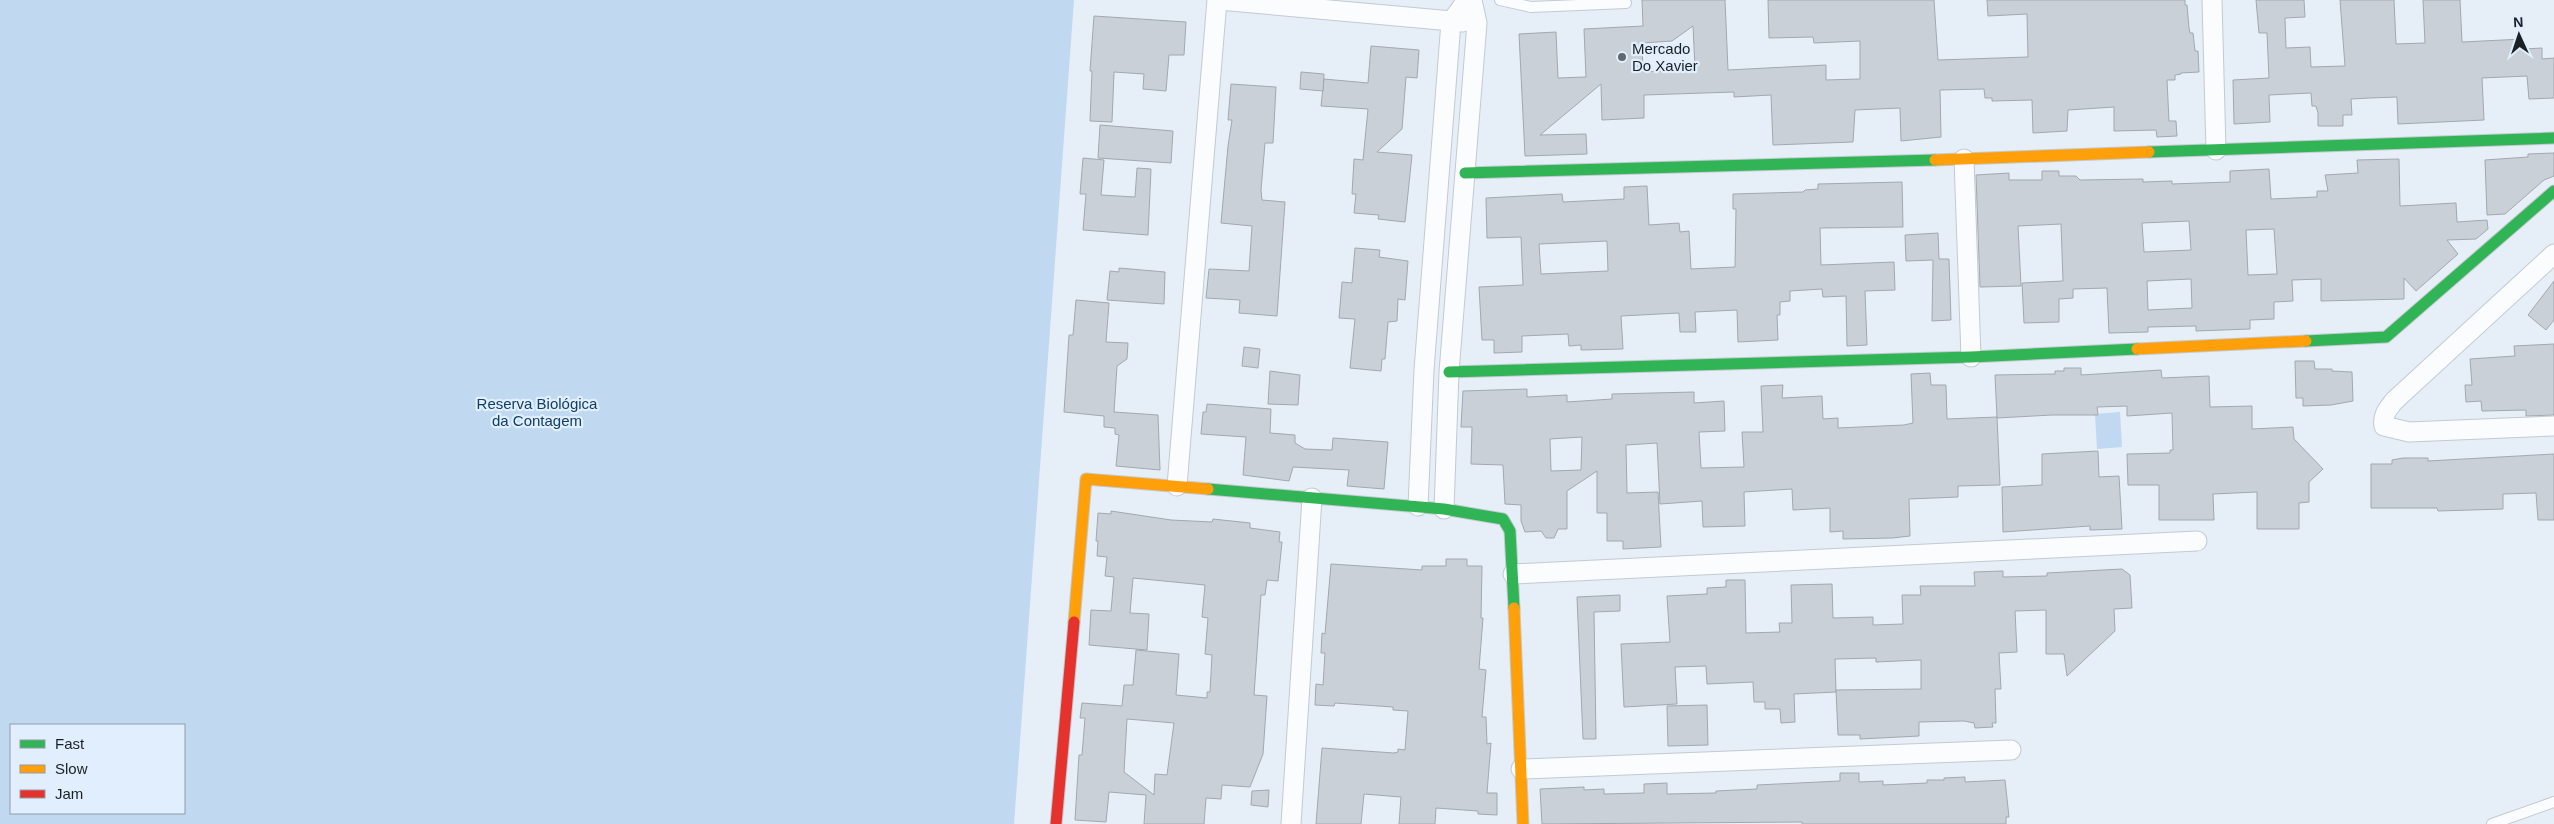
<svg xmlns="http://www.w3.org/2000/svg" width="2554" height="824" viewBox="0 0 2554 824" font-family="Helvetica,sans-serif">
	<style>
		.green { fill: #c0d8f0; fill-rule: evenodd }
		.building { fill: #cad0d7; stroke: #a2a8ae; fill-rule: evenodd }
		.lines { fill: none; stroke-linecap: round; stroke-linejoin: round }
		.lane-casing { stroke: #c3cad1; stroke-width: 12 }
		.street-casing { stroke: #c3cad1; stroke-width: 21 }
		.fast-casing { stroke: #c3cad1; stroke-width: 13 }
		.slow-casing { stroke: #c3cad1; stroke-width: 13 }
		.jam-casing { stroke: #c3cad1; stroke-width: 13 }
		.lane { stroke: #fbfcfe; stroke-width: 10 }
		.street { stroke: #fbfcfe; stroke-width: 19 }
		.fast { stroke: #30b455; stroke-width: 11 }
		.slow { stroke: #ff9f0a; stroke-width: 11 }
		.jam { stroke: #e5322d; stroke-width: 11 }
		.poi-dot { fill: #62686e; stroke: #e0eefd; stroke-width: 2 }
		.labels { text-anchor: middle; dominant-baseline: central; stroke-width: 4.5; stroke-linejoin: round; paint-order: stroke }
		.poi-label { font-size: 15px; fill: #1b2025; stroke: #e0eefd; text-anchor: start }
		.park-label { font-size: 15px; fill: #123f66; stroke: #e0eefd }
	</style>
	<rect width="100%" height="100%" fill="#e6eef7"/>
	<g class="green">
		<path d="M0,0H1074L1014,824H0ZM184,725V813H11V725Z"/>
		<path d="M2120,412L2122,447L2097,449L2095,414Z"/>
	</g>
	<g class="building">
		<path d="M1642,0H1725L1728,70L1826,65V80L1860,79V41L1814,43L1813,37L1769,38L1768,0H1934L1938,60L2028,57L2027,14L1988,16L1987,0H2185V5H2187L2189,28L2190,33H2193L2195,51H2198L2199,72L2181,73V74L2175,75V80H2167L2169,121H2176L2177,136L2157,137L2156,130L2114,131V107L2068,110L2067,131L2033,133L2032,100L1992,101V98H1985L1984,89L1940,90L1941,137L1901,141L1900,108L1855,110L1853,142L1773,145L1771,95L1734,97V92L1644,95V118L1602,120L1601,84L1540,135L1586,134L1587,154L1525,156L1519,34L1556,32L1558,78L1586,77L1584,29L1643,26ZM1693,26L1695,69L1643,72L1642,43L1672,41Z"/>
		<path d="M2256,0H2304L2305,17L2285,18L2286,48L2310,47L2311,67L2345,66L2340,0H2394L2396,44L2425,43L2423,0H2460L2462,42L2523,39L2524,49L2542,48V59L2554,58V98L2529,99L2527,76L2482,78L2484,120L2398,124L2397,97L2370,98L2351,99L2352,115H2343V126H2318V113L2316,106H2312L2311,93L2269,95L2270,122L2234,124L2233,80L2269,78L2267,33H2259Z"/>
		<path d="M1094,16L1186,22L1184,55H1169L1166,91L1143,89L1144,74L1114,72L1112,122L1090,121L1092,71H1090Z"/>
		<path d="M1371,46L1419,50L1417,78L1406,77L1402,129L1377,152L1412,155L1405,222L1378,219L1379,215L1354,213L1356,194H1352L1354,159L1363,160L1368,109L1321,106L1324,79L1368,83Z"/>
		<path d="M1301,72L1324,74L1323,91L1300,89Z"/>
		<path d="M1231,84L1276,87L1273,143H1265L1261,190L1262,200L1285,202L1277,316L1239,313L1240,300L1206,298L1209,269L1249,271L1252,226L1221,223L1228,146L1232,120H1228Z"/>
		<path d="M1100,125L1173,131L1171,163L1098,158Z"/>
		<path d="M2554,153V176L2544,180L2505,214L2487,215L2485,160L2528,157V154Z"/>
		<path d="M1083,158L1104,160L1101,195L1135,197L1137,168L1151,169L1148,235L1083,230L1086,194H1080Z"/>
		<path d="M2399,159L2400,206L2456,203L2457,222L2487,220L2488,229L2476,239L2447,240L2458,254L2416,291L2404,278V299L2321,301V279L2292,280L2293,301L2274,302V319L2250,320V329L2196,331V326L2148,327V332L2109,333L2107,288L2073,289V298L2059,299V322L2024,323L2022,283L2063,281L2061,224L2018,226L2021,286L1980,287L1976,175L2009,173V180H2042V171H2059V176H2076L2080,180L2143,179V182L2172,181V184L2230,182V171L2269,169L2271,199L2317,197V191H2328L2325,175L2358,173L2357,160ZM2189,221L2191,250L2144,252L2142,223ZM2274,229L2277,274L2248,275L2246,230ZM2191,279L2192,308L2148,310L2147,281Z"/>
		<path d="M1902,182L1903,227L1820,228L1821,265L1894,262L1895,290L1865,291L1867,345L1847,346L1846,296L1823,297L1822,289L1790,291V301L1780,302V315H1777L1778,340L1738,342L1737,310L1695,312L1696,332H1680L1679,313L1621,316L1623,349L1581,350V345L1569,346L1568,334L1522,336V352L1494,353V340H1482L1479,287L1523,285L1521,237L1487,238L1486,198L1562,194L1563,202L1624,199V187L1647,186L1649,225L1679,223L1680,232L1689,231L1691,269L1735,267L1736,209H1733V194L1803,192L1805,190L1818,189V184ZM1607,241L1608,271L1541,274L1539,244Z"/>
		<path d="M1938,233L1939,259H1949L1951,320L1932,321L1933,260L1906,261L1905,235Z"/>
		<path d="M1355,248L1380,250L1379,257L1408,261L1405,300L1398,299L1397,321L1388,322L1385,359H1382L1381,371L1350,368L1355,319L1339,318L1342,282L1352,283Z"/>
		<path d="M1119,268L1165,272L1164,304L1107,300L1110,271L1119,272Z"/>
		<path d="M2554,281V320L2546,330L2528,315Z"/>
		<path d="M1076,300L1109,303L1106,342L1128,343L1127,359L1117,366L1114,412L1158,415L1160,470L1116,466L1119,435L1115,434V428L1104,427V416L1064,412L1069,335H1073Z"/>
		<path d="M2554,344V415L2526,416V410L2482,411L2481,401L2466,402L2465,385H2472L2470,359L2515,356L2514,346Z"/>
		<path d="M1244,347L1260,349L1258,368L1242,366Z"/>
		<path d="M2295,361H2314L2315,369H2332V371L2352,372L2353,401L2331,405L2303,406V398H2296Z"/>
		<path d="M2064,368H2081V375L2161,370L2162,378L2209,376L2210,407L2252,406V429L2293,427L2294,439L2323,469L2309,482V502L2299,503V529H2257V492L2213,494L2214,520H2159V485H2128L2127,454L2170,453V450H2173L2172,413L2127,416V406L2097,407L2098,415H2052L1997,418L1995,375L2055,374V371H2064Z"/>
		<path d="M1270,371L1300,375L1298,405L1268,404Z"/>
		<path d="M1930,373L1931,385H1946L1947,419L1997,417L2000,485L1958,486V497L1909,499L1910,536L1892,538L1843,539V531L1830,532V508L1793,510L1792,489L1744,492L1745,526L1703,527L1702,501L1660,504L1657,443L1626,445L1627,493L1658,492L1661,547L1623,549V541H1607V513H1597V471L1567,491V529H1558L1554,538H1546L1541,531L1525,532L1521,521V505L1505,504L1503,465L1471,464L1472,427H1461L1463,391L1527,389V397L1567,395V402L1612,399V394L1694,392V403L1724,401L1725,431L1699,432L1701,468L1744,467L1742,432H1763L1761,386L1783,385L1782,398L1822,396L1823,419L1838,418V428L1904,425L1913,423L1911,374ZM1582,437L1581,470L1551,471L1550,439Z"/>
		<path d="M1207,404L1271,409L1270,433L1295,435V443L1305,449L1332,450L1333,438L1388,442L1384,489L1347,486L1349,470L1293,467L1289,481L1243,475L1246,437L1201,434L1203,412H1206Z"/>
		<path d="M2098,451L2099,477L2119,476L2122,529L2090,530V526L2003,532L2002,487L2042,485V454Z"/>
		<path d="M2554,454V520H2538L2536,493L2503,494V509L2438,511L2437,508H2371V464H2392V460L2403,458H2428V461Z"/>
		<path d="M1111,511L1171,520L1212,522L1213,519L1250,523V528L1280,532L1279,542H1282L1278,581L1267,580L1265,595H1261L1254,695L1267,696L1263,754L1250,787L1222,785L1221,799L1206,798L1204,824H1144L1146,795L1109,792L1106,822L1075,820L1079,755H1082L1085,718H1080L1082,703L1122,706L1124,685H1133L1136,650L1179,654L1176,695L1207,698V692H1210L1212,655L1205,654L1208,618L1202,617L1205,585L1133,578L1130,613L1149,614L1147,650L1089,645L1091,610L1111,611L1114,577L1105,576L1107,557L1097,556L1098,541H1096L1098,513L1111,514ZM1127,719L1174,723L1167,775L1155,774L1154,795L1124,772Z"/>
		<path d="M1446,559H1467V566H1482L1481,618H1483L1479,669L1486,670L1482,717H1486L1487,744L1491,743L1487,793H1497V815L1478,814V811L1436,808L1435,824H1399L1401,797L1364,794L1361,824H1316L1322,748L1394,753L1398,752V749L1405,750L1408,711L1393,710V707L1335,703L1334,706L1315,705L1316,684L1323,685L1325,653H1321L1322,633L1325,634L1331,564L1422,570V566H1446Z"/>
		<path d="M2122,569L2130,575L2132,608L2114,609L2115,631L2067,676L2064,654H2046V610L2015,611L2017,652L1999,653L2001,689H1995L1996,723H1992L1993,727L1975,728L1974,723L1964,721L1919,722V736L1860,739V735H1838L1836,690L1921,689V660L1876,662V658L1835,659L1836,692L1794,694L1795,722L1781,723L1780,709H1765V702H1754L1753,682L1707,684L1706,666L1675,667L1677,704L1624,707L1621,644L1670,642L1667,596L1707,594V588L1726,587V580H1745L1746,633L1780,632L1779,623H1792L1791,585L1832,584L1833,618L1873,617V625L1903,624L1902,595H1921L1920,586H1975L1974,572L2003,571V577L2047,576V573Z"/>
		<path d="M1620,595V611L1594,612L1596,739H1583L1577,597Z"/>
		<path d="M1707,705L1708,745L1668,746L1667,706Z"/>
		<path d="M1840,773H1859V782L1883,781V785L1927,783V780H1944V778L1965,777V782L2005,780L2009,817H2006V824H1802V822L1542,824L1540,789L1584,787V790L1604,789V794L1644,793V784L1667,783V794L1716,793V791L1757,789V785L1840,781Z"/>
		<path d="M1269,790L1268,807L1251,805L1252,791Z"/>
	</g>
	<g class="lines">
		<g class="lane-casing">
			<g id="lane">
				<path d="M1500,0L1531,7L1626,3"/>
				<path d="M2492,824L2554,802"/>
			</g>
		</g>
		<g class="street-casing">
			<g id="street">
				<path d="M1219,0L1463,22"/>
				<path d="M2212,0L2216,150"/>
				<path d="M1964,159L1971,357"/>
				<path d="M2554,254L2394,401C2388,409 2382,415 2384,426L2409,432L2554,426"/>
				<path d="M1177,486L1217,0"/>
				<path d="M1418,506L1424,370L1451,22L1467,0"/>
				<path d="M1444,509L1449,372L1477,23L1472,0"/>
				<path d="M1513,574L2197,541"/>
				<path d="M1521,769L2011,750"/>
				<path d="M1291,824L1312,498"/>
			</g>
		</g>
		<g class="fast-casing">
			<g id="fast">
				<path d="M2149,152L2554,138"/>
				<path d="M1465,173L1935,160"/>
				<path d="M2306,341L2386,337L2554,191"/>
				<path d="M1449,372L1971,357L2137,349"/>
				<path d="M1208,489L1444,509L1503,519L1510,531L1514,608"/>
			</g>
		</g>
		<g class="slow-casing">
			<g id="slow">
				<path d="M1935,160L2149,152"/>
				<path d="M2137,349L2306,341"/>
				<path d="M1514,608L1523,824"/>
				<path d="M1074,622L1086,479L1208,489"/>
			</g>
		</g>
		<g class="jam-casing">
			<path id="jam" d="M1056,824L1074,622"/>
		</g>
		<use href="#lane" class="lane"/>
		<use href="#street" class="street"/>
		<use href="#fast" class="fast"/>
		<use href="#slow" class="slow"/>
		<use href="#jam" class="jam"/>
	</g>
	<circle class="poi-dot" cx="1622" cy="57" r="5"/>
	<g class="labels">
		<g class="poi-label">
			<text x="1632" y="48">Mercado<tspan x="1632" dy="17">Do Xavier</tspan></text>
		</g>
		<g class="park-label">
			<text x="537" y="403">Reserva Biológica<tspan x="537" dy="17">da Contagem</tspan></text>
		</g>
	</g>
	<rect x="10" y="724" width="175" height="90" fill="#e0eefd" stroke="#919ca7"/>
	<rect x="20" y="740" width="25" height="8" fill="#30b455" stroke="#919ca7"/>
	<text x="55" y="749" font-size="15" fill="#1b2025">Fast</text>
	<rect x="20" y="765" width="25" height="8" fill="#ff9f0a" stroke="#919ca7"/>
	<text x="55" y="774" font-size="15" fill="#1b2025">Slow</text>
	<rect x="20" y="790" width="25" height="8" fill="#e5322d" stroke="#919ca7"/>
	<text x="55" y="799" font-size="15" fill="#1b2025">Jam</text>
	<g transform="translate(2519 35) rotate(357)" stroke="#e0eefd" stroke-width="4" paint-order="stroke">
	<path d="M0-4L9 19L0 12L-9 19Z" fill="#1b2025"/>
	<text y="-8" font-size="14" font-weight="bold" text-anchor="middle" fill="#1b2025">N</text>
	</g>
</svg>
